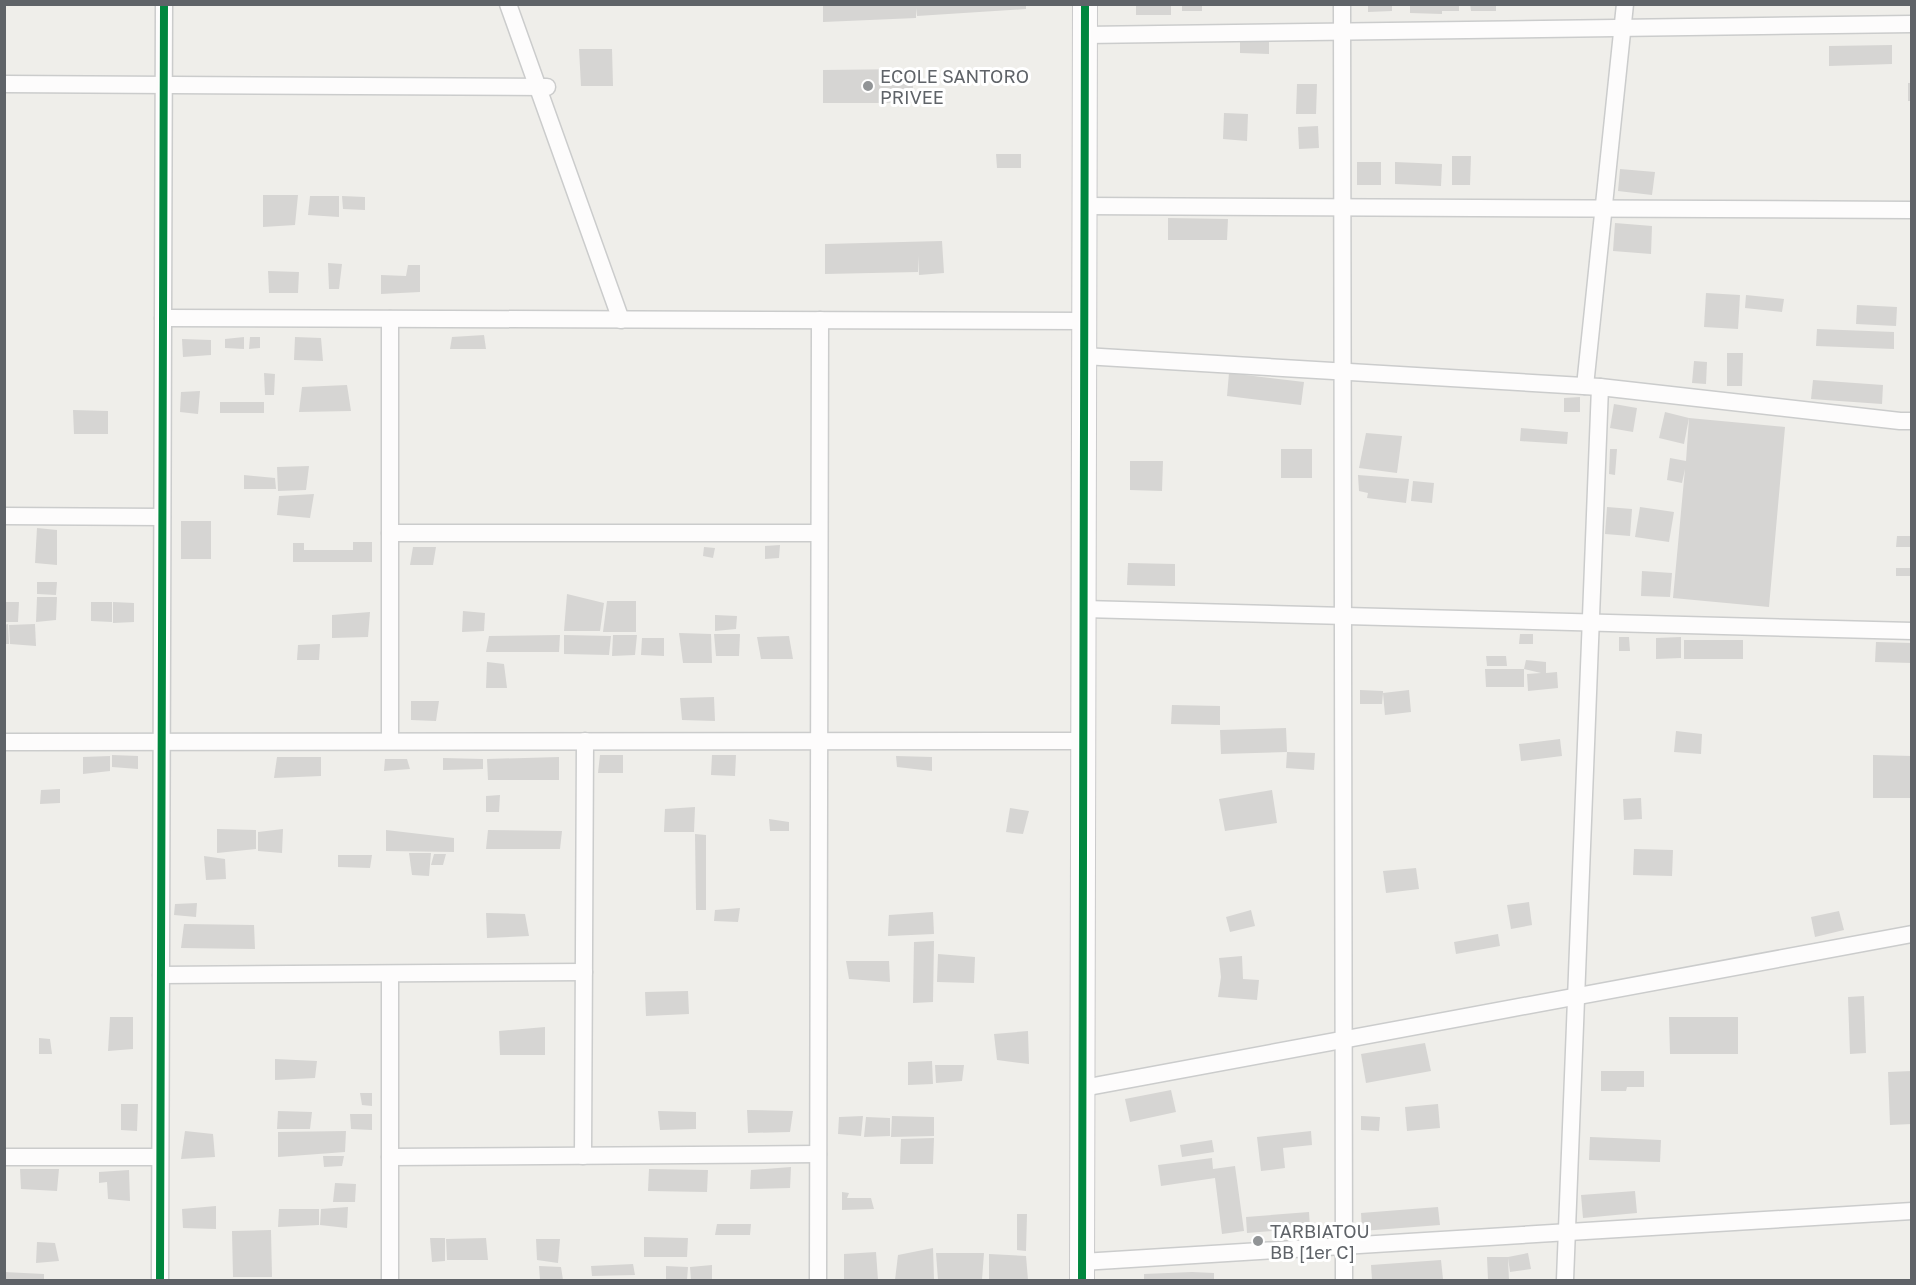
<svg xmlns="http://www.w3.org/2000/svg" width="1916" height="1285" viewBox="0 0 1916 1285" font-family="'Golos Text',sans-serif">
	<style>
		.building { fill: #d6d5d3 }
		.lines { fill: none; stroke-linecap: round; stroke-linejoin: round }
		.street-casing { stroke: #cbcccc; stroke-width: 19 }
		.secondary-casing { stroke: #cacacb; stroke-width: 26 }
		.street { stroke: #fdfcfc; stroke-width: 16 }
		.secondary { stroke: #fdfcfc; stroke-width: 24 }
		.cycleway-casing { stroke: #fff; stroke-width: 11 }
		.cycleway { stroke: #00873e; stroke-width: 8 }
		.poi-dot { fill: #919496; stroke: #fff; stroke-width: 2 }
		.labels { text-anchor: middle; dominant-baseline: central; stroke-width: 6; stroke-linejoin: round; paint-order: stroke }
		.poi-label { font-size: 18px; fill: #5f6368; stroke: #fff; text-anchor: start }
	</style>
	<rect width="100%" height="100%" fill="#efeeea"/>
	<g class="building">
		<path d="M823,4H1026V9L917,16L916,8V18L823,22Z"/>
		<rect x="1136" y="4" width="35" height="11"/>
		<rect x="1182" y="4" width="20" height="7"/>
		<path d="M1368,4H1392V11L1368,12Z"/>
		<path d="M1410,4H1459V11H1442V14L1410,13Z"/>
		<path d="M1470,4H1496V11H1471Z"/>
		<path d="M1240,40L1269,41V54L1240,53Z"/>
		<path d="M1892,45V64L1829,66V46Z"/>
		<path d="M579,49H612L613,86H581Z"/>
		<path d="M913,69V103H823V70Z"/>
		<rect x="1908" y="83" width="4" height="18"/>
		<path d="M1297,84H1317L1316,114H1296Z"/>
		<path d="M1224,113L1248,114L1247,141L1223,139Z"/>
		<path d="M1318,126L1319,148L1299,149L1298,127Z"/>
		<path d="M996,154H1021V168H997Z"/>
		<path d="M1452,156H1471L1470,185H1452Z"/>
		<rect x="1357" y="162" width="24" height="23"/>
		<path d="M1395,162L1442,164L1441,186L1395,184Z"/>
		<path d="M1620,169L1655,172L1652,195L1618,191Z"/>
		<path d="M263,195H298L295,225L263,227Z"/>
		<path d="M310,196H339V217L308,215Z"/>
		<path d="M342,196L365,197V210L343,209Z"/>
		<path d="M1168,218L1228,219L1227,240H1168Z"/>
		<path d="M1615,223L1652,226L1651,254L1613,251Z"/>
		<path d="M942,241L944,273L919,275L918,256V272L825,274V244Z"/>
		<path d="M328,263L342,264L339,289H329Z"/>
		<path d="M408,265H420V292L381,294V275L406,276Z"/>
		<path d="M268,271L299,272L298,293H269Z"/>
		<path d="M1706,293L1740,295L1738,329L1704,327Z"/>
		<path d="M1746,295L1784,299L1782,312L1745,308Z"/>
		<path d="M1857,305L1897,307L1896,326L1856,324Z"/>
		<path d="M1817,329L1894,332V349L1816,346Z"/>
		<path d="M484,335L486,349H450L452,337Z"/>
		<path d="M244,337V349L225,348V339Z"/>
		<path d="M250,337H260V348L249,349Z"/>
		<path d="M295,337L321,338L323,361L294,360Z"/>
		<path d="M182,339L211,340V355L183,357Z"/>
		<path d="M1727,353H1743L1742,386H1727Z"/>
		<path d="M1694,361L1707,362L1706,384L1692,383Z"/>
		<path d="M264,373L275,374L274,395H265Z"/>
		<path d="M1229,373L1304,382L1301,405L1227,396Z"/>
		<path d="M1813,380L1883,385L1882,404L1811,399Z"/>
		<path d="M347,385L351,411L299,412L302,387Z"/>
		<path d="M200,391L198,414L180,412L181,392Z"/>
		<path d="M1580,397V412H1564V398Z"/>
		<rect x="220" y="402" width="44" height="11"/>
		<path d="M1614,404L1637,408L1633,432L1610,428Z"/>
		<path d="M73,410L108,411V434H74Z"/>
		<path d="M1665,412L1689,418L1684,444L1659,438Z"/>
		<path d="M1689,418L1785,427L1769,607L1673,598L1685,469L1682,483L1667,480L1670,458L1686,461Z"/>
		<path d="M1521,428L1568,432L1567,444L1520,441Z"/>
		<path d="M1366,433L1402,436L1397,473L1359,468Z"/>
		<rect x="1281" y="449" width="31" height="29"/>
		<path d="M1610,449H1617L1615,475L1609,474Z"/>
		<path d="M1130,461H1163L1162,491L1130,490Z"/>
		<path d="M309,466L306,490L278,491L277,467Z"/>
		<path d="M244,475L275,478L276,489H244Z"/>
		<path d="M1358,475L1409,479L1406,503L1367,498L1368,493L1359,491Z"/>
		<path d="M1413,481L1434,483L1432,503L1411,501Z"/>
		<path d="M314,494L310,518L277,515L279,496Z"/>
		<path d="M1607,507L1632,509L1630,536L1605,534Z"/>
		<path d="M1640,507L1674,512L1669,542L1635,537Z"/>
		<rect x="181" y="521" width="30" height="38"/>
		<path d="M37,528L57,530V565L35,563Z"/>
		<path d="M1897,536H1912V547H1896Z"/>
		<path d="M353,542H372V562H293V543H304V550H353Z"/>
		<path d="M780,545L779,558L765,559V546Z"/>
		<path d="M413,547H436L433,565H410Z"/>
		<path d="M704,547L715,548L713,558L703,556Z"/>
		<path d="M1128,563L1175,564V586L1127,585Z"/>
		<rect x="1896" y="568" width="16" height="8"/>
		<path d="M1642,571L1672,573L1670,597L1641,596Z"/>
		<path d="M37,582H57L56,595L37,594Z"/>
		<path d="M567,594L604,603L600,631H564Z"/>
		<path d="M37,597H57L56,620L36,622Z"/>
		<path d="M607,601H636V632H603Z"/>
		<path d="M5,602H19L18,622H5Z"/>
		<path d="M91,602H112V622L91,621Z"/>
		<path d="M113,602L134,603V622L113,623Z"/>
		<path d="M463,611L485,613L484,631L462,632Z"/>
		<path d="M370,612L368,637L332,638V615Z"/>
		<path d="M715,615L737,616L736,629L715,631Z"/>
		<path d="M8,624L9,644H4V625Z"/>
		<path d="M35,624L36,646L10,644L9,625Z"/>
		<path d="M679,633L711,634L712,663H683Z"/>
		<path d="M714,634H740L739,656H716Z"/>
		<path d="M1520,634H1533V644H1519Z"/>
		<path d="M560,635L559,652H486L489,636Z"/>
		<path d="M564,635L611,636L609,655L564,654Z"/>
		<path d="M613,635H637L635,655L612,656Z"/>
		<path d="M789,636L793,659H761L757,637Z"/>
		<path d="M1619,637H1629L1630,651H1619Z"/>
		<path d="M1681,637V658L1656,659V638Z"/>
		<path d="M642,638H664V656L641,655Z"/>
		<rect x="1684" y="640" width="59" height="19"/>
		<path d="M1876,642L1912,643V663L1875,662Z"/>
		<path d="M320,644L319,660H297L298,645Z"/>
		<path d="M1486,656H1506L1507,666H1487Z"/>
		<path d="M1526,660L1546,662V673L1557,672L1558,688L1528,691L1527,674L1541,673L1524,669V687H1486L1485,669H1524Z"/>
		<path d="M487,662L504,664L507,688H486Z"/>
		<path d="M1360,690L1383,691V693L1409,690L1411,712L1385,715L1383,693L1382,704H1360Z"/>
		<path d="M714,697L715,721L682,720L680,698Z"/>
		<path d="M411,701H439L436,721L411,720Z"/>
		<path d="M1172,705L1220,706V725L1171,724Z"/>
		<path d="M1286,728L1287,752L1221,754L1220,730Z"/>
		<path d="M1676,731L1702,734L1701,754L1674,752Z"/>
		<path d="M1560,739L1562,756L1521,761L1519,744Z"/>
		<path d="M1287,752L1315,753L1314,770L1286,768Z"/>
		<path d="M112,755L138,756V769L112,767Z"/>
		<path d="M600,755H623V773H598Z"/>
		<path d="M712,755H736L735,776L711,775Z"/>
		<path d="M1873,755L1912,756V798H1873Z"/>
		<path d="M110,756V771L83,774V757Z"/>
		<path d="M896,756L932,757V771L897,767Z"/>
		<path d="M277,757H321V776L274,778Z"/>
		<path d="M559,757V780H488L487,759Z"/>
		<path d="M443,758L483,759V769L443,770Z"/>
		<path d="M385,759H407L410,769L384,771Z"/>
		<path d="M60,789V803L40,804L41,790Z"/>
		<path d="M1272,790L1277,823L1225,831L1219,799Z"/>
		<path d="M500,795L499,812H486V796Z"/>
		<path d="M1641,798L1642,819L1624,820L1623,799Z"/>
		<path d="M695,807L694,832H664L665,809Z"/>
		<path d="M1010,808L1029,811L1023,834L1006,832Z"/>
		<path d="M769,819L789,822V831H770Z"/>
		<path d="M217,829L256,830V849L217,853Z"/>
		<path d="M283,829L282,853L258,851V832Z"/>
		<path d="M386,830L454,838V852L386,851Z"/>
		<path d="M488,830L562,831L560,849H486Z"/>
		<path d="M695,834L706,835V910H696Z"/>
		<path d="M1634,849L1673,850L1672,876L1633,875Z"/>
		<path d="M409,853H431L429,876L412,875Z"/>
		<path d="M434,854H446L443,865H431Z"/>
		<path d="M338,855H372L370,868L338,867Z"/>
		<path d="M204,856L225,859L226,879L206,880Z"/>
		<path d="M1416,868L1419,889L1386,893L1383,871Z"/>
		<path d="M1529,902L1532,925L1511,929L1507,905Z"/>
		<path d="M197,903L196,917L174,915L175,904Z"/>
		<path d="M740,908L738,922L714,921L715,910Z"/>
		<path d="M1251,910L1255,926L1230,932L1226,917Z"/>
		<path d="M1839,911L1844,930L1815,937L1811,917Z"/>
		<path d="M933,912L934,934L888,936L889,915Z"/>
		<path d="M486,913L525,914L529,936L487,938Z"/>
		<path d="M184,924L254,925L255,949L181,948Z"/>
		<path d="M1498,934L1500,946L1456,954L1454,942Z"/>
		<path d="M934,941L933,1002L913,1003L914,942Z"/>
		<path d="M938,954L975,957L974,983L937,982Z"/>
		<path d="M1242,956L1243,979L1259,980L1257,1000L1218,997L1221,977L1219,958Z"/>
		<path d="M846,961H889L890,982L849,979Z"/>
		<path d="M688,991L689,1014L646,1016L645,992Z"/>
		<path d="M1864,996L1866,1053L1850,1054L1848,997Z"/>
		<path d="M110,1017H133V1049L108,1051Z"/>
		<path d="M1669,1017H1738V1054H1670Z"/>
		<path d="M545,1027V1055H500L499,1031Z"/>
		<path d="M1028,1031L1029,1064L997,1060L994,1034Z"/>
		<path d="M39,1038L50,1039L52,1054H39Z"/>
		<path d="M1425,1043L1431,1071L1366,1083L1361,1054Z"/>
		<path d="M275,1059L317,1061L315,1078L275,1080Z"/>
		<path d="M932,1061L933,1084L908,1085V1062Z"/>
		<path d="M935,1065H964L962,1081L936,1083Z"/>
		<path d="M1601,1071H1644V1087H1627L1626,1091H1601Z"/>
		<path d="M1912,1071V1124L1890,1125L1888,1072Z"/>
		<path d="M1171,1090L1176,1112L1130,1122L1125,1099Z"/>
		<path d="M360,1093H372V1106L362,1105Z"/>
		<path d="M121,1104H138L137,1131L121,1130Z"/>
		<path d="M1438,1104L1440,1128L1407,1131L1405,1107Z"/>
		<path d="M747,1110L793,1111L790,1132L748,1133Z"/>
		<path d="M278,1111L312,1112L310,1129H277Z"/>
		<path d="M658,1111L696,1112V1129L660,1130Z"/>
		<path d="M350,1114H372V1130L351,1129Z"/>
		<path d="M863,1116L861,1136L838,1134L839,1117Z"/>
		<path d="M892,1116L934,1117V1136L891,1137Z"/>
		<path d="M1361,1116L1380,1117L1379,1131L1361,1130Z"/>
		<path d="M866,1117L890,1118V1136L864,1137Z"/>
		<path d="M185,1131L213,1134L215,1157L181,1159Z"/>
		<path d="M346,1131L345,1152L278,1157V1132Z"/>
		<path d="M1311,1131L1312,1145L1283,1148L1285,1168L1261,1171L1257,1137Z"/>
		<path d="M1590,1137L1661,1140L1660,1162L1589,1160Z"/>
		<path d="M934,1138L933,1164H900L901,1139Z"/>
		<path d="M1212,1140L1214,1152L1182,1157L1180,1145Z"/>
		<path d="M323,1156H344L342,1166L324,1167Z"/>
		<path d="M1212,1158L1213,1169L1235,1166L1244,1231L1222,1234L1215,1178L1161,1186L1158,1165Z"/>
		<path d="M791,1167L790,1188L750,1189L751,1170Z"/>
		<path d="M20,1169H59L57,1191L21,1189Z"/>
		<path d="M649,1169L708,1170L707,1192L648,1191Z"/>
		<path d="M129,1170L130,1201L108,1199L107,1182L99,1183V1172Z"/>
		<path d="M335,1183L356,1184L355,1202H333Z"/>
		<path d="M1635,1191L1637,1213L1583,1218L1581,1195Z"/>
		<path d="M842,1192L849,1193L847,1198H871L874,1209L842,1210Z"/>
		<path d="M216,1206V1229L183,1228L182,1209Z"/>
		<path d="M348,1207L347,1228L320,1225L321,1209Z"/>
		<path d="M1438,1207L1440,1225L1362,1231L1361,1213Z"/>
		<path d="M279,1209H319V1225L278,1227Z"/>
		<path d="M1309,1212L1310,1228L1247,1233L1246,1217Z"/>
		<path d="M1017,1214H1027L1026,1251L1017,1250Z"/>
		<path d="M717,1224H751L750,1235H715Z"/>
		<path d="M271,1230L272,1277H233L232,1231Z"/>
		<path d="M644,1237L688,1238L687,1257H644Z"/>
		<path d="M430,1238H445V1261L432,1262Z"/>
		<path d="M486,1238L488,1260H447L446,1239Z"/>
		<path d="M536,1239H560L558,1263L537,1260Z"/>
		<path d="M37,1242L55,1243L59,1261L36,1263Z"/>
		<path d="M933,1248L934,1280H895L898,1255Z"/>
		<path d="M876,1252L878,1280H844V1254Z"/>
		<path d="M936,1253H984L982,1280H938Z"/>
		<path d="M1528,1253L1531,1269L1510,1272L1508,1258L1509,1280H1488L1487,1257H1508Z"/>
		<path d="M989,1254L1026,1256L1028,1280H989Z"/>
		<path d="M1441,1260L1443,1279L1372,1280L1371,1265Z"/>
		<path d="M633,1264L635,1275L592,1276L591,1266Z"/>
		<path d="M712,1265V1280H691L690,1267Z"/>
		<path d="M539,1266L561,1267L563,1280H540Z"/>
		<path d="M666,1266L688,1267L687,1280H666Z"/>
		<path d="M4,1272L44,1274V1280H4Z"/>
		<path d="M1192,1272L1214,1273V1280H1144V1274Z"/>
	</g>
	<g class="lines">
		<g class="street-casing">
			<g id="street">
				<path d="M508,4L621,320"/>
				<path d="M1342,4L1344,1280"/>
				<path d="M1085,35L1912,24"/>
				<path d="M4,84L547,87"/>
				<path d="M1084,206L1912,210"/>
				<path d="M163,318L1084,321"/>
				<path d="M1084,356L1600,387L1900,421H1912"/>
				<path d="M1585,386L1625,4"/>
				<path d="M4,516L162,517"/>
				<path d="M390,533H819"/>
				<path d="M1084,609L1912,631"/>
				<path d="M390,741V319"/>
				<path d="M4,742L1083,741"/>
				<path d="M161,975L584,972"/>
				<path d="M1083,1088L1912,934"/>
				<path d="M583,1156L585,741"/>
				<path d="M4,1157H160"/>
				<path d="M390,1157L818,1154"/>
				<path d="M1082,1262L1912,1211"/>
				<path d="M160,1280L164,4"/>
				<path d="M390,1280V974"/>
				<path d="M818,1280L820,320"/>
				<path d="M1565,1280L1600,387"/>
			</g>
		</g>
		<g class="secondary-casing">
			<path id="secondary" d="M1082,1280L1085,4"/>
		</g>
		<use href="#street" class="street"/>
		<use href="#secondary" class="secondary"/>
		<g class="cycleway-casing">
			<g id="cycleway">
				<path d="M160,1280L164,4"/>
				<path d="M1082,1280L1085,4"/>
			</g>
		</g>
		<use href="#cycleway" class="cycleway"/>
	</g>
	<g class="poi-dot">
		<circle cx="868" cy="86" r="6"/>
		<circle cx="1258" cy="1241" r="6"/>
	</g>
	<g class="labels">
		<g class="poi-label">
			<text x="880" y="76">ECOLE SANTORO<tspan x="880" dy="21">PRIVEE</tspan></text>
			<text x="1270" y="1231">TARBIATOU<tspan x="1270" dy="21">BB [1er C]</tspan></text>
		</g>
	</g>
	<rect width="1916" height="1285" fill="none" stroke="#5f6368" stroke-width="12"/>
</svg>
